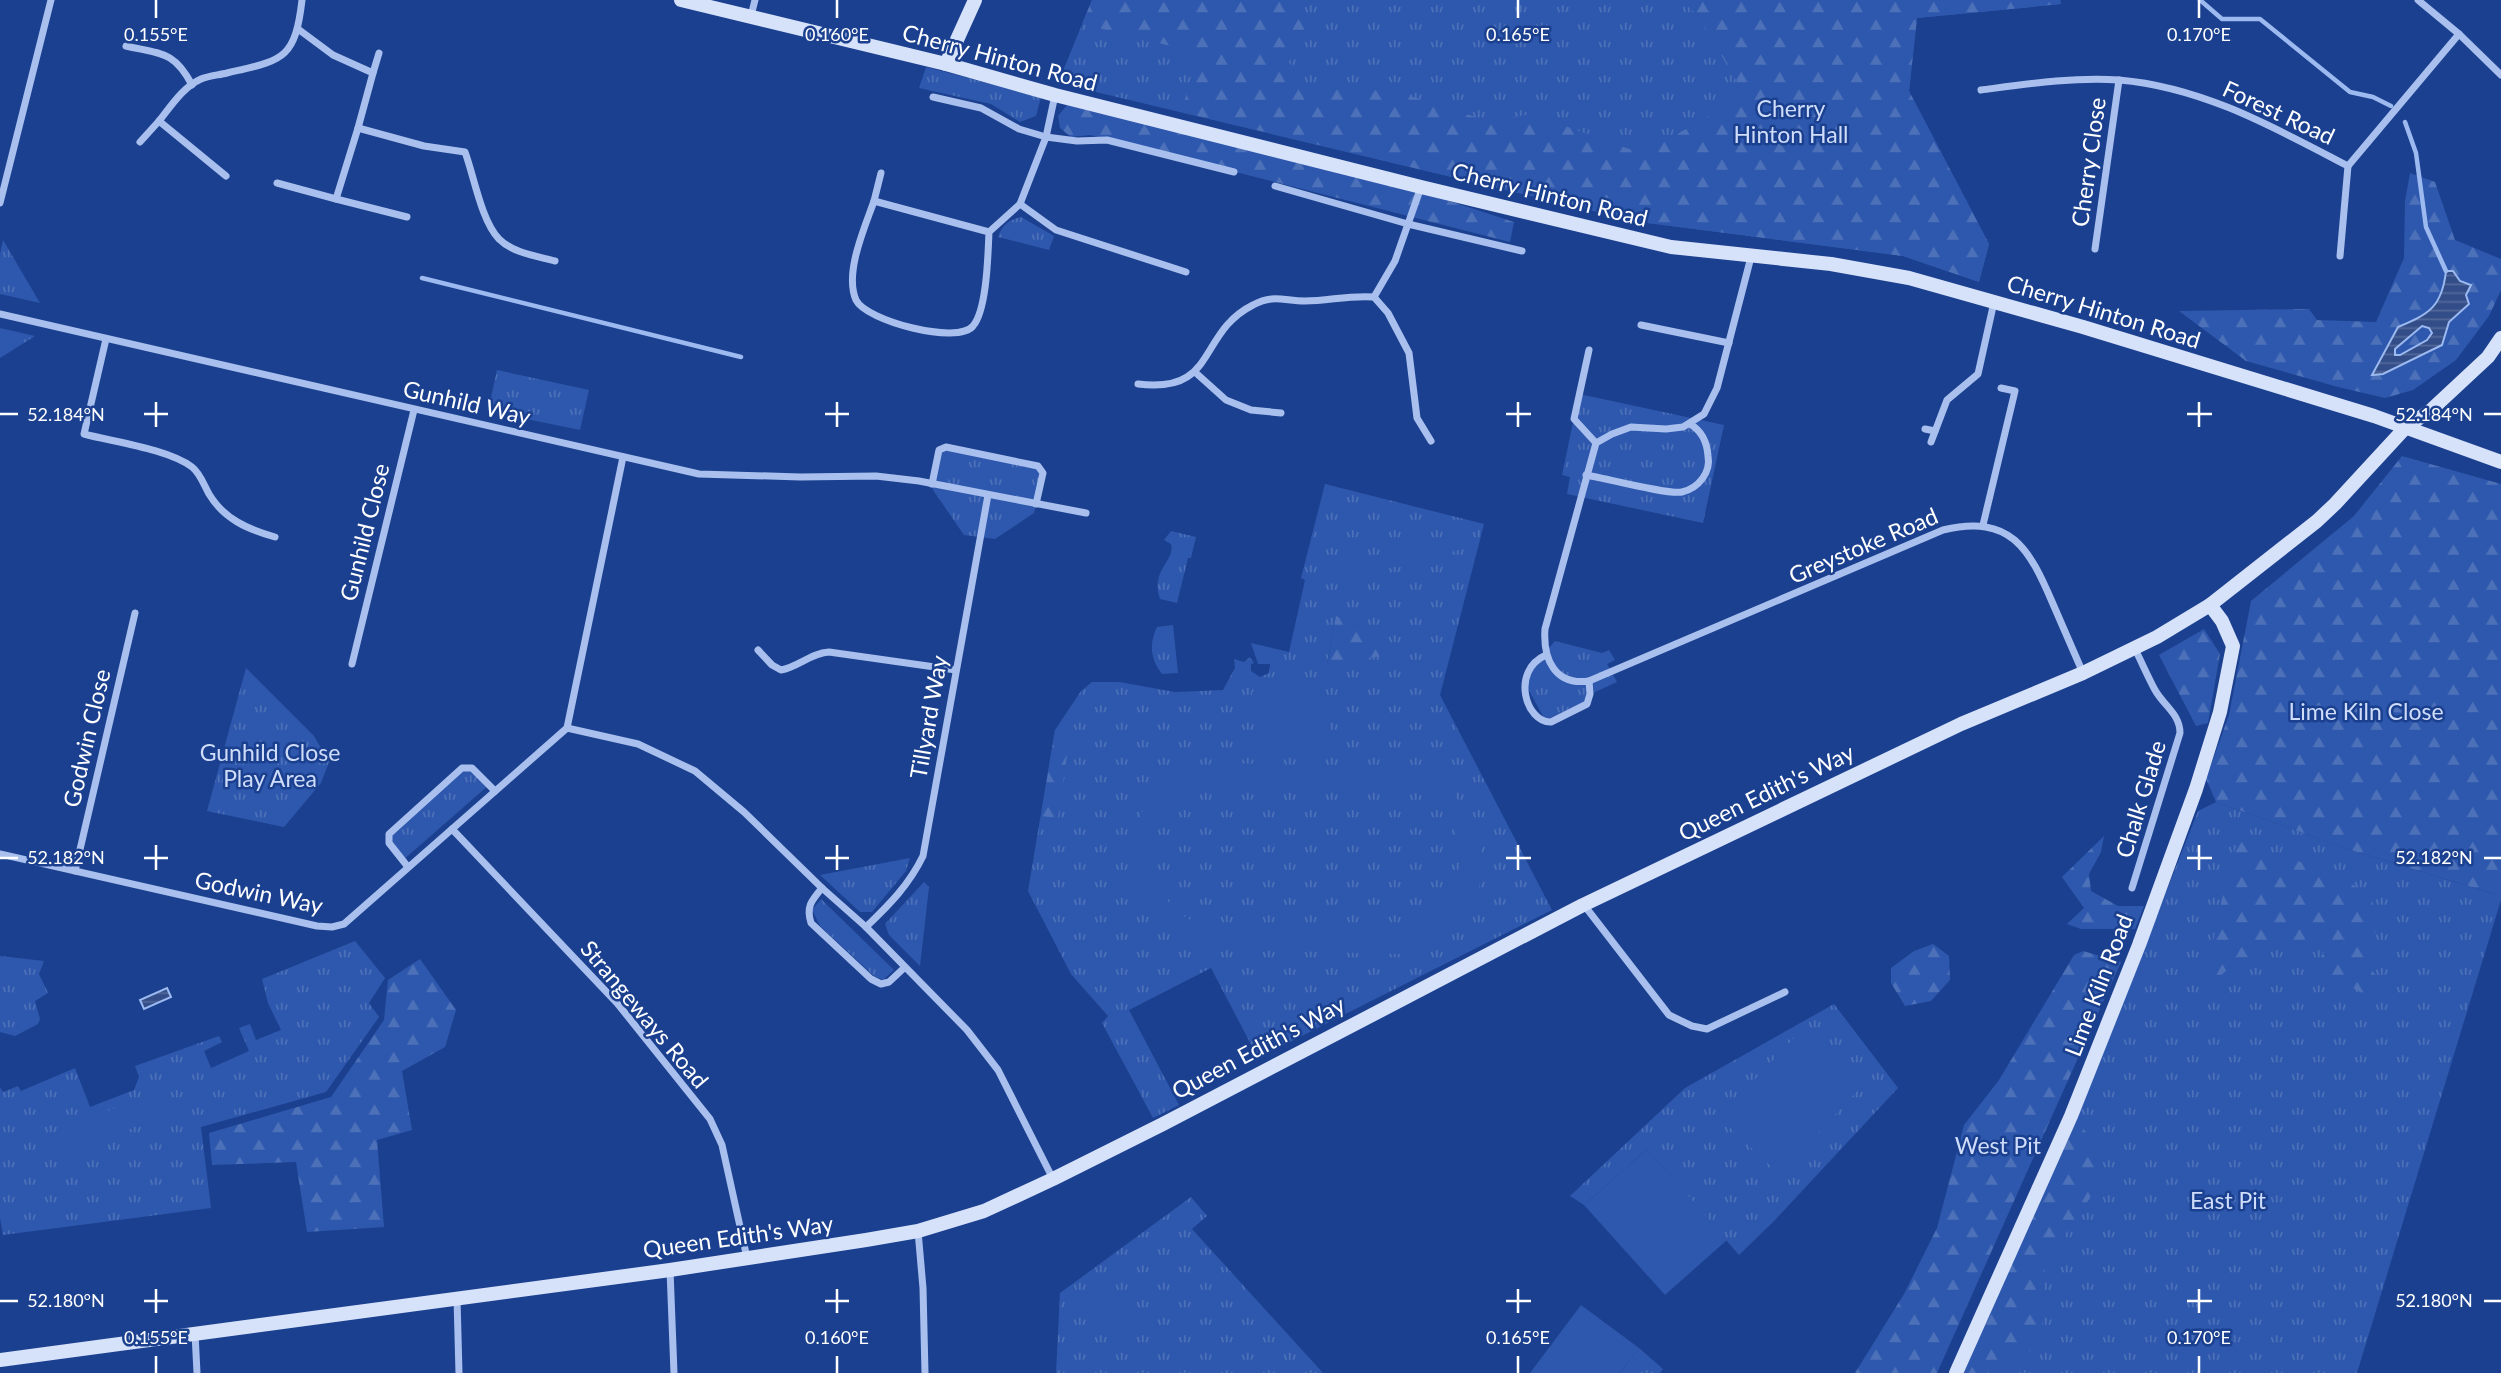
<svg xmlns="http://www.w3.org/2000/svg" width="2501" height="1373" viewBox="0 0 2501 1373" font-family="Lato,sans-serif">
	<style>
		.grass { fill: url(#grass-tufts); fill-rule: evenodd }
		.forest { fill: url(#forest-firs) }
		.pitch { fill: #2e58ad; fill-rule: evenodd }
		.water { fill: url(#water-rules); stroke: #9cb9f0; stroke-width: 2; fill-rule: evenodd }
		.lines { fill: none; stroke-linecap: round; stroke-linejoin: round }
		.stream { stroke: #9cb9f0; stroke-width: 4.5 }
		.street { stroke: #a9c0ee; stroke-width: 7 }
		.secondary { stroke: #d6e1fa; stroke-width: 14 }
		.ticks { fill: none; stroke: #fff; stroke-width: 2.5 }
		.labels { text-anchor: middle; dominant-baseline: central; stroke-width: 5; stroke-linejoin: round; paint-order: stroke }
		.street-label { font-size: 23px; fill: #fff; stroke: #1b408f }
		.park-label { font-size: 23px; fill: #cfddfa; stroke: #1b408f }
		.ticks-label { font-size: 18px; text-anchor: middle; fill: #fff; stroke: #1b408f; stroke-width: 5; stroke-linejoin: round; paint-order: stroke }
	</style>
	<defs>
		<pattern id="grass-tufts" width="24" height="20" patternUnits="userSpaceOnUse" patternTransform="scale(1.75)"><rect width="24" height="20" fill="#2e58ad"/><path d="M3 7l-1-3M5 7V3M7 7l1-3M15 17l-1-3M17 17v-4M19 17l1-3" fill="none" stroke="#4d71b9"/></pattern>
		<pattern id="forest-firs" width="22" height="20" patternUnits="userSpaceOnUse" patternTransform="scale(1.75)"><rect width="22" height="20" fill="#2e58ad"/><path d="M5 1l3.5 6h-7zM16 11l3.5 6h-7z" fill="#4d71b9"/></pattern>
		<pattern id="water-rules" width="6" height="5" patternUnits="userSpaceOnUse" patternTransform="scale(1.75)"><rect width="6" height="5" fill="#334d88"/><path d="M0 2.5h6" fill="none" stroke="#52689a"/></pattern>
	</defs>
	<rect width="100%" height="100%" fill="#1b408f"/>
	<g class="grass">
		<path d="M1092,0H2060L2061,4L1917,18L1909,91L1989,244L1979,282L1903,256L1640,222L1058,83Z"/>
		<path d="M926,67L1041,97L1036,116L1020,122L991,104L919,88Z"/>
		<path d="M1021,217L1054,236L1049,250L998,237C1002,225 1009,220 1021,217Z"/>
		<path d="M3,240L40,303L0,294V254Z"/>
		<path d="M0,328L35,336L0,358Z"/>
		<path d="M497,370L589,390L580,430L488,411Z"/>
		<path d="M1579,394L1724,425L1703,523L1567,494L1570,477L1562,475Z"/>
		<path d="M948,448L1038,467L1043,473L1034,513L995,539L964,535L933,490L932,475L938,451Z"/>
		<path d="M1325,484L1484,524L1440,695L1552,910L1258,1058L1211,968L1129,1010L1179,1105L1153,1118L1102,1023L1108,1016L1071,974L1028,891L1055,730L1081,691L1092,682H1119L1175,692L1223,690L1235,668L1234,659L1244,662L1250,657L1254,663L1251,664V671L1260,677L1269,673L1270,664H1258L1251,643L1289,652L1305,580L1301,578ZM1336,617L1359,627L1327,663Z"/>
		<path d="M1171,531L1196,537L1191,558H1188L1177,603L1160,599C1150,569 1176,561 1171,544L1164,540Z"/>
		<path d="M1173,625L1178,673L1162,674C1150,659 1149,644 1157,627Z"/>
		<path d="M1555,641L1602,653L1609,650L1615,660L1607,664L1617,682L1595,692L1582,703L1550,718H1544L1527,687L1532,667Z"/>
		<path d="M246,668L314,736L329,762L321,783L284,827L207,811Z"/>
		<path d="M462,769H473L490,784L402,861L389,843L390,834Z"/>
		<path d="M2216,802L2354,851L2494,894L2501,891V900L2357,1373H1961L1998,1296L2115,1022L2198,811Z"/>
		<path d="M910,858L906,871L872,912H860L820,875Z"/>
		<path d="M924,882L929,887L920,966L889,935L885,924Z"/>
		<path d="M821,899L894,970L883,980L874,976L820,926L812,910Z"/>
		<path d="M355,941L385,978L369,1003L379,1017L326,1092L201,1127L211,1208L3,1235L0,1218V1087L3,1092L18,1086L21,1091L75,1068L90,1107L134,1090L139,1077L135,1066L219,1036L222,1042L204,1051L211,1068L249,1051L239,1028L250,1024L256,1040L281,1030L268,1003L262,979Z"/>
		<path d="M0,956L44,961L39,974L48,993L35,1001L40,1019L38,1024L15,1036L0,1032Z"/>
		<path d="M1834,1004L1898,1088L1774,1221L1739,1255L1647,1149L1584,1205L1570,1196L1685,1088Z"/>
		<path d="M1191,1197L1207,1216L1192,1229L1323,1373H1056L1060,1293Z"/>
		<path d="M1639,1348L1663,1369L1660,1373H1620Z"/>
	</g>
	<g class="forest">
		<path d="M1092,0L1285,1L1311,16L1289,62L1301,88L1394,91L1488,121L1532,114L1629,149L1672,137L1732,103L1740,87L1698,16L1681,0H2060L2061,4L1917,18L1909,91L1989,244L1979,282L1903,256L1640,222L1181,112L1199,53L1082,24Z"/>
		<path d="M1067,105L1409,188L1514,222L1510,242L1090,135L1071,137L1060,128L1058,116Z"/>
		<path d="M2410,173L2435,182L2455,240L2501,259V290L2489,316L2456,360L2413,390L2385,398L2338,387L2246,361L2179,311L2309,309L2317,320L2376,322L2404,258L2405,201Z"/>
		<path d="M2402,456L2501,484V896L2354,851L2216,802L2206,779L2229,715L2251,601L2354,516Z"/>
		<path d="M1336,616L1359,627L1386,626L1382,656L1327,664Z"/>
		<path d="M2204,629L2220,654L2208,723L2196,726L2159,655Z"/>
		<path d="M1055,730L1070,734L1058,818L1041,816Z"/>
		<path d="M2104,836L2101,852L2089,874L2091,891L2118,906H2144L2135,929H2081L2067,924L2084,908L2062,877Z"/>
		<path d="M2245,840L2262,851L2294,859L2317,870L2339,874L2372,899L2376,931L2369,940L2357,928L2354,936L2367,953L2368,966L2384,985L2379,995L2374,1000L2355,989L2329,982L2316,969L2323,953L2351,937L2294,951L2281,945L2262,946L2253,962L2229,968L2214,982L2205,979L2229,866L2237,844Z"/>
		<path d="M1933,944L1949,956L1950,980L1931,1001L1905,1006L1891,983V968L1914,951Z"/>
		<path d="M2083,951L2121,962L1937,1373H1855L1904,1294L1937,1228L1964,1125L1999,1080L2074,955Z"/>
		<path d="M420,959L456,1010L445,1047L402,1071L412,1130L377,1140L384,1227L307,1232L296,1162L212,1165L209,1133L331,1097L384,1020L388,980Z"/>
		<path d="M2075,1118L2103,1154L2090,1198L2045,1264L2042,1333L2031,1350L1989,1370L1986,1373H1961L1998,1296Z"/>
	</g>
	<g class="pitch">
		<path d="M1462,534L1466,548L1330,584L1327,569Z"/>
		<path d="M1325,683L1333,751L1261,760L1252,692Z"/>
		<path d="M1222,763L1444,769V786C1511,842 1486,938 1401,954L1218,949C1100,934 1103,774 1222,763ZM1223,784L1397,788C1484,801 1478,919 1393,933L1212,928C1158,916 1130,853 1169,809C1183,792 1202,787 1223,784Z"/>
		<path d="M1801,1031L1860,1088L1779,1174L1719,1117Z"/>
		<path d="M156,1091L166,1114L55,1160L45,1137Z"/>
		<path d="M1647,1149L1727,1240L1665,1295L1584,1205Z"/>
		<path d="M1104,1278L1135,1319L1112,1337L1081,1296Z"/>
		<path d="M1581,1305L1639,1348L1620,1373H1530Z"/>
	</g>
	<g class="water">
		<path d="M2446,271H2453L2460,281L2471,285L2466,295L2469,304L2449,322L2442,345L2383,374L2372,375L2398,327C2429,314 2442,307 2446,271ZM2422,326L2429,328L2432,333L2427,340L2400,355H2395V349Z"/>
		<path d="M167,988L171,997L144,1009L140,1000Z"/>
	</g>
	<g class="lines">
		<g class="stream">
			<path d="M2200,0L2222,19H2260L2350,92L2373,97L2391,106"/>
			<path d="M2405,122L2416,153L2426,227L2446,271"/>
			<path d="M422,278L741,357"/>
		</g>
		<g class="street">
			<path d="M2418,0L2459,34L2501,75"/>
			<path d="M751,16L755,0"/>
			<path d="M298,29L333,55L373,73L358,128L424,146L465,152C474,176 481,220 499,239C513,253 536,256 555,261"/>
			<path d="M126,46C161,54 174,51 192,85"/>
			<path d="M373,73L379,53"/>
			<path d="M1981,90C2027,84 2073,77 2119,80C2203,87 2275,128 2348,166L2459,34"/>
			<path d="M933,97L981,108L1019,129L1046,137L1077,141L1107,140L1234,172"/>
			<path d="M358,128L336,199L407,217"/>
			<path d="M140,142L159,121"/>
			<path d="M226,176L159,121C171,106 183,87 201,79C208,76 219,75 227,73C282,60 295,61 302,0"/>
			<path d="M277,183L336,199"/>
			<path d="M1275,186L1408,224L1522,251"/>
			<path d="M874,201L881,173"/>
			<path d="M0,203L51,0"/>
			<path d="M1020,204L1056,230L1186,272"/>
			<path d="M989,232L874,201C865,227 844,273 856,300C866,321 958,345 973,326C987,310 988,253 989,232L1020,204L1046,137L1055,95"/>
			<path d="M2095,249L2119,80"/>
			<path d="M2340,256L2348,166"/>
			<path d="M1751,257L1717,388L1704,414L1683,427L1666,429L1631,427L1612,434L1596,443L1545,629C1543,658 1554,686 1589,681L1943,530C2011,514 2029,548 2053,604C2063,627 2073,650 2083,673"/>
			<path d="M1374,297L1388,313L1409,353L1417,418L1431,441"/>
			<path d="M0,314L699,474L800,477L876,476L919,481L1086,513"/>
			<path d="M1641,325L1729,343"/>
			<path d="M106,339L84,434C114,442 168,449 192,467C200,473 204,485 209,494C224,519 247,529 275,537"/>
			<path d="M1589,350L1574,419L1596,443"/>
			<path d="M1196,373L1226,400L1251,410L1281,413"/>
			<path d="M1138,384C1218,394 1197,333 1253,305C1273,294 1284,301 1305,301C1329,301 1348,295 1374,297L1395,261L1421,187"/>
			<path d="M1925,429L1935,431"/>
			<path d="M1931,442L1947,400L1978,374L1994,302"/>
			<path d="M1586,475C1604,478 1669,495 1682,492C1699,488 1711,472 1708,456C1707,442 1702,431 1690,424"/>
			<path d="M932,484L939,450L946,447L1038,466L1043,473L1036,504"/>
			<path d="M1983,525L2015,391L2001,388"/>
			<path d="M758,650L772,665L781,670C798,667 811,653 829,652L956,670"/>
			<path d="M1546,655C1510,671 1526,723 1551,722L1587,704L1590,694L1589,681"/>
			<path d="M352,664L414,410"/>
			<path d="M567,728L638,744L695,771L744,812L822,888L866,927L967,1030L998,1070L1053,1179"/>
			<path d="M452,829L617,1003L710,1119L722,1145L747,1258"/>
			<path d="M0,854L317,926L332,927L344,924L567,728L623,457"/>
			<path d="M408,867L389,843V834L462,768H472L495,791"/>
			<path d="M75,871L135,613"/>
			<path d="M822,888C811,901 806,907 811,923L871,979L881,984L889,982L904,968"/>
			<path d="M2132,888L2180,733C2180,714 2164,706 2155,690C2148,677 2142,663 2135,649"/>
			<path d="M1584,905L1669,1015L1692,1026L1707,1029L1785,992"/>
			<path d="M866,927C889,905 909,885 923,856L988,495"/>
			<path d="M918,1231L923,1288L925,1373"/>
			<path d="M670,1270L674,1373"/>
			<path d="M457,1298L459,1373"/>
			<path d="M195,1333L197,1373"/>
		</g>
		<g class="secondary">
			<path d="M681,0L946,64L1055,95L1421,187L1671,247L1831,264L1909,278L2083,327L2374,416L2501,462"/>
			<path d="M946,64L975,0"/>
			<path d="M0,1360L670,1270L866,1240L918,1231L984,1211L1053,1179L1163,1124L1583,905L1961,724L2083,673L2157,637L2210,605L2317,521L2335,504L2406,427L2430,411L2488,357L2501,338"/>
			<path d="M1956,1373L2071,1116L2139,945L2196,789L2220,712L2233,646L2222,621L2210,605"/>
		</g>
	</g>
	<path class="ticks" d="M156,0V18M837,0V18M1518,0V18M2199,0V18M156,402V427M837,402V427M1518,402V427M2199,402V427M0,414H18M144,414H168M825,414H849M1506,414H1531M2187,414H2212M2484,414H2501M156,845V870M837,845V870M1518,845V870M2199,845V870M0,858H18M144,858H168M825,858H849M1506,858H1531M2187,858H2212M2484,858H2501M156,1289V1313M837,1289V1313M1518,1289V1313M2199,1289V1313M0,1301H18M144,1301H168M825,1301H849M1506,1301H1531M2187,1301H2212M2484,1301H2501M156,1356V1373M837,1356V1373M1518,1356V1373M2199,1356V1373"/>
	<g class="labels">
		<g class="street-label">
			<text transform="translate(1000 57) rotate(15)">Cherry Hinton Road</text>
			<text transform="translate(2279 112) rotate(25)">Forest Road</text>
			<text transform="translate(2088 162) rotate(-82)">Cherry Close</text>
			<text transform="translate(1550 194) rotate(14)">Cherry Hinton Road</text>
			<text transform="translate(2104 311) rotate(17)">Cherry Hinton Road</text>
			<text transform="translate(467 402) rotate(13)">Gunhild Way</text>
			<text transform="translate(364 532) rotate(-76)">Gunhild Close</text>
			<text transform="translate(1863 545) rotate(-23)">Greystoke Road</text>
			<text transform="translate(928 717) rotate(-80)">Tillyard Way</text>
			<text transform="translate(86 738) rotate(-77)">Godwin Close</text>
			<text transform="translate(1766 792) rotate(-26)">Queen Edith's Way</text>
			<text transform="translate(2140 799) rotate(-73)">Chalk Glade</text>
			<text transform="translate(259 892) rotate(12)">Godwin Way</text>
			<text transform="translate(2098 985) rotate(-69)">Lime Kiln Road</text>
			<text transform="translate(645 1014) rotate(50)">Strangeways Road</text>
			<text transform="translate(1258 1047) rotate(-28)">Queen Edith's Way</text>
			<text transform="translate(738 1236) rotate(-8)">Queen Edith's Way</text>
		</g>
		<g class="park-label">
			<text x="1791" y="108">Cherry<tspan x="1791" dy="26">Hinton Hall</tspan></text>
			<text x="2366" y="711">Lime Kiln Close</text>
			<text x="270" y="752">Gunhild Close<tspan x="270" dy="26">Play Area</tspan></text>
			<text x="1998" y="1145">West Pit</text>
			<text x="2228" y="1200">East Pit</text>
		</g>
	</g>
	<g class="ticks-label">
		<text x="156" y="41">0.155°E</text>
		<text x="837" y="41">0.160°E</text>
		<text x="1518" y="41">0.165°E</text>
		<text x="2199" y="41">0.170°E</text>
		<text x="66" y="421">52.184°N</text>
		<text x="2434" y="421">52.184°N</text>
		<text x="66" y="864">52.182°N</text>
		<text x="2434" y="864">52.182°N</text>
		<text x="66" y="1307">52.180°N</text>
		<text x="2434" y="1307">52.180°N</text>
		<text x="156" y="1344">0.155°E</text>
		<text x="837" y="1344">0.160°E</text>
		<text x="1518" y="1344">0.165°E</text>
		<text x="2199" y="1344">0.170°E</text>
	</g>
</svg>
